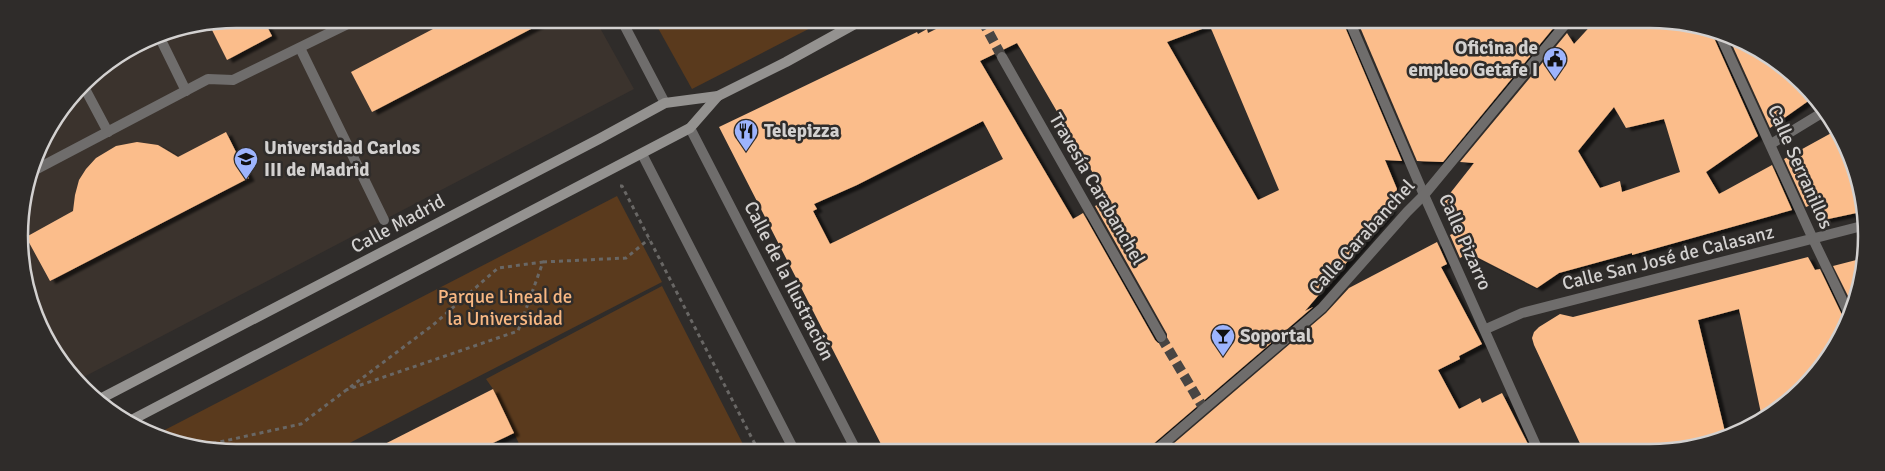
<svg xmlns="http://www.w3.org/2000/svg" width="1885" height="471" viewBox="0 0 1885 471" font-family="Signika,sans-serif">
	<style>
		.built { fill: #3b332d }
		.green { fill: #5a3a1d }
		.building { fill: #fbbd8b; fill-rule: evenodd; filter: url(#shadow) }
		.lines { fill: none; stroke-linecap: round; stroke-linejoin: round }
		.street-tunnel { stroke: #484543; stroke-width: 10; stroke-dasharray: 10 5; stroke-linecap: butt }
		.path { stroke: #696765; stroke-width: 3; stroke-dasharray: 4 4; stroke-linecap: butt }
		.street { stroke: #6f6d6c; stroke-width: 10 }
		.secondary { stroke: #949290; stroke-width: 10 }
		.labels { text-anchor: middle; dominant-baseline: central; stroke-width: 5; stroke-linejoin: round; paint-order: stroke }
		.poi-label { font-size: 19px; font-weight: bold; fill: #d3d1d0; stroke: #2f2c2a; text-anchor: start }
		.street-label { font-size: 19px; fill: #d3d1d0; stroke: #2f2c2a }
		.park-label { font-size: 19px; fill: #f8b782; stroke: #2f2c2a }
		.rim { fill: none; stroke: #d3d1d0; stroke-width: 2.5 }
	</style>
	<defs>
		<filter id="shadow"><feDropShadow dx="5.5" dy="3" stdDeviation="1" flood-color="#0009"/></filter>
	</defs>
	<rect width="100%" height="100%" fill="#2f2c2a"/>
	<path class="built" d="M236,19H595L634,89L78,380L64,368L26,292L19,221L41,139L92,73L153,35Z"/>
	<g class="green">
		<path d="M653,19L826,20L692,89Z"/>
		<path d="M617,196L662,282L336,450H207L157,434Z"/>
		<path d="M662,286L746,450H522L493,389L486,379Z"/>
	</g>
	<g class="building">
		<path d="M236,19H263L272,36L227,60L209,24Z"/>
		<path d="M452,19H550L372,112L351,72Z"/>
		<path d="M954,20H1342L1402,161L1385,160L1397,189L1389,213L1305,311L1313,307L1152,445L1149,450H884L719,127L917,32L918,34L927,29L928,33ZM1210,26L1279,190L1258,200L1167,42ZM1017,43L1108,199L1095,206L1167,334V340L1164,343H1158L1155,340L1083,213L1073,219L980,61ZM983,121L1003,159L830,244L813,211L817,209L814,204L857,185Z"/>
		<path d="M1357,20H1560L1443,162L1417,161Z"/>
		<path d="M1595,21H1678L1714,33V38L1758,136L1706,172L1719,194L1772,165L1792,210L1632,255V253L1559,273L1537,288L1469,253L1460,258L1450,235L1458,231L1444,201L1474,163L1460,162L1567,33L1574,44ZM1614,107L1626,128L1664,119L1680,172L1622,192L1620,181L1600,188L1578,151Z"/>
		<path d="M1729,38L1758,48L1814,97L1770,128Z"/>
		<path d="M1835,131L1859,180L1861,212L1819,221L1811,205L1806,207L1784,159Z"/>
		<path d="M226,132L249,178L50,281L26,237L73,211L75,195L79,180L86,169L96,158L116,146L137,142L158,145L178,157Z"/>
		<path d="M1437,242L1447,264L1441,267L1482,344L1459,356L1460,359L1438,370L1459,409L1480,398L1482,403L1502,393L1531,450H1166L1326,313L1349,288Z"/>
		<path d="M1808,257L1815,270L1820,269L1843,317L1847,320L1844,332L1803,389L1762,418L1739,309L1698,320L1726,436L1678,450H1583L1534,345L1532,338L1534,332L1539,327L1560,314L1573,317Z"/>
		<path d="M1864,258V264L1852,304L1833,266Z"/>
		<path d="M493,389L514,433L478,450H373Z"/>
	</g>
	<g class="lines">
		<g class="street-tunnel">
			<path d="M982,20L1002,57"/>
			<path d="M1161,337L1204,409"/>
		</g>
		<g class="path">
			<path d="M620,186H622L758,450"/>
			<path d="M543,262L626,258L649,239"/>
			<path d="M197,447L301,424L433,325L498,268L543,262L518,331L346,390"/>
		</g>
		<g class="street">
			<path d="M621,19L665,103"/>
			<path d="M1349,20L1424,195L1538,450"/>
			<path d="M158,34L186,91"/>
			<path d="M1720,35L1813,239L1849,314"/>
			<path d="M300,48L384,220"/>
			<path d="M1002,57L1161,337"/>
			<path d="M83,85L108,132"/>
			<path d="M690,128L856,450"/>
			<path d="M1771,144L1825,111"/>
			<path d="M642,154L794,450"/>
			<path d="M33,171L208,79L233,80L358,19"/>
			<path d="M1486,329L1522,313L1862,226"/>
			<path d="M1156,450L1322,308L1407,212L1424,195L1568,21"/>
		</g>
		<g class="secondary">
			<path d="M100,399L599,139L665,103L718,96L786,62L862,20"/>
			<path d="M126,423L690,128L718,96"/>
		</g>
	</g>
	<defs>
		<g id="civic-pin" transform="scale(1.25)"><path d="M0 17L-7.5 6A9.5 9.5 0 1 1 7.5 6Z" fill="#9db4fd" stroke="#2f2c2a"/><path d="M-.6-6.5H3V-4.5H.6V-3L4-1V1h2V6H-6V1h2V-1L-.6-3ZM-1.2 2.5V6h2.4V2.5Z" fill="#111"/></g>
		<g id="restaurant-pin" transform="scale(1.25)"><path d="M0 17L-7.5 6A9.5 9.5 0 1 1 7.5 6Z" fill="#9db4fd" stroke="#2f2c2a"/><path d="M-5-6h1v4h1v-4h1v4h1v-4h1v5L-1.5 .5V6h-2V.5L-5-1ZM5-6V6H3V1.5H1.5Q1.5-4 5-6Z" fill="#111"/></g>
		<g id="university-pin" transform="scale(1.25)"><path d="M0 17L-7.5 6A9.5 9.5 0 1 1 7.5 6Z" fill="#9db4fd" stroke="#2f2c2a"/><path d="M0-5L7-2L0 1L-7-2ZM-4 1L0 2.5L4 1V4Q0 6-4 4Z" fill="#111"/></g>
		<g id="bar-pin" transform="scale(1.25)"><path d="M0 17L-7.5 6A9.5 9.5 0 1 1 7.5 6Z" fill="#9db4fd" stroke="#2f2c2a"/><path d="M-6-5H6L.8 .8V4.5H3.5V6h-7V4.5H-.8V.8Z" fill="#111"/></g>
	</defs>
	<g fill-rule="evenodd">
		<use href="#civic-pin" x="1555" y="59"/>
		<use href="#restaurant-pin" x="746" y="131"/>
		<use href="#university-pin" x="246" y="159"/>
		<use href="#bar-pin" x="1223" y="336"/>
	</g>
	<g class="labels">
		<g class="poi-label">
			<text x="1538" y="48" text-anchor="end">Oficina de<tspan x="1538" dy="22">empleo Getafe I</tspan></text>
			<text x="764" y="131">Telepizza</text>
			<text x="264" y="148">Universidad Carlos<tspan x="264" dy="22">III de Madrid</tspan></text>
			<text x="1240" y="336">Soportal</text>
		</g>
		<g class="street-label">
			<text transform="translate(1800 167) rotate(66)">Calle Serranillos</text>
			<text transform="translate(1097 189) rotate(60)">Travesía Carabanchel</text>
			<text transform="translate(398 224) rotate(-28)">Calle Madrid</text>
			<text transform="translate(1362 237) rotate(-48)">Calle Carabanchel</text>
			<text transform="translate(1465 242) rotate(66)">Calle Pizarro</text>
			<text transform="translate(1668 258) rotate(-14)">Calle San José de Calasanz</text>
			<text transform="translate(789 281) rotate(63)">Calle de la Ilustración</text>
		</g>
		<g class="park-label">
			<text x="505" y="297">Parque Lineal de<tspan x="505" dy="22">la Universidad</tspan></text>
		</g>
	</g>
	<path d="M0 0H1885V471H0ZM236 28H1650A208 208 0 0 1 1858 236V236A208 208 0 0 1 1650 444H236A208 208 0 0 1 28 236V236A208 208 0 0 1 236 28Z" fill="#2f2c2a" fill-rule="evenodd"/>
	<path class="rim" d="M236 28H1650A208 208 0 0 1 1858 236V236A208 208 0 0 1 1650 444H236A208 208 0 0 1 28 236V236A208 208 0 0 1 236 28Z"/>
</svg>
